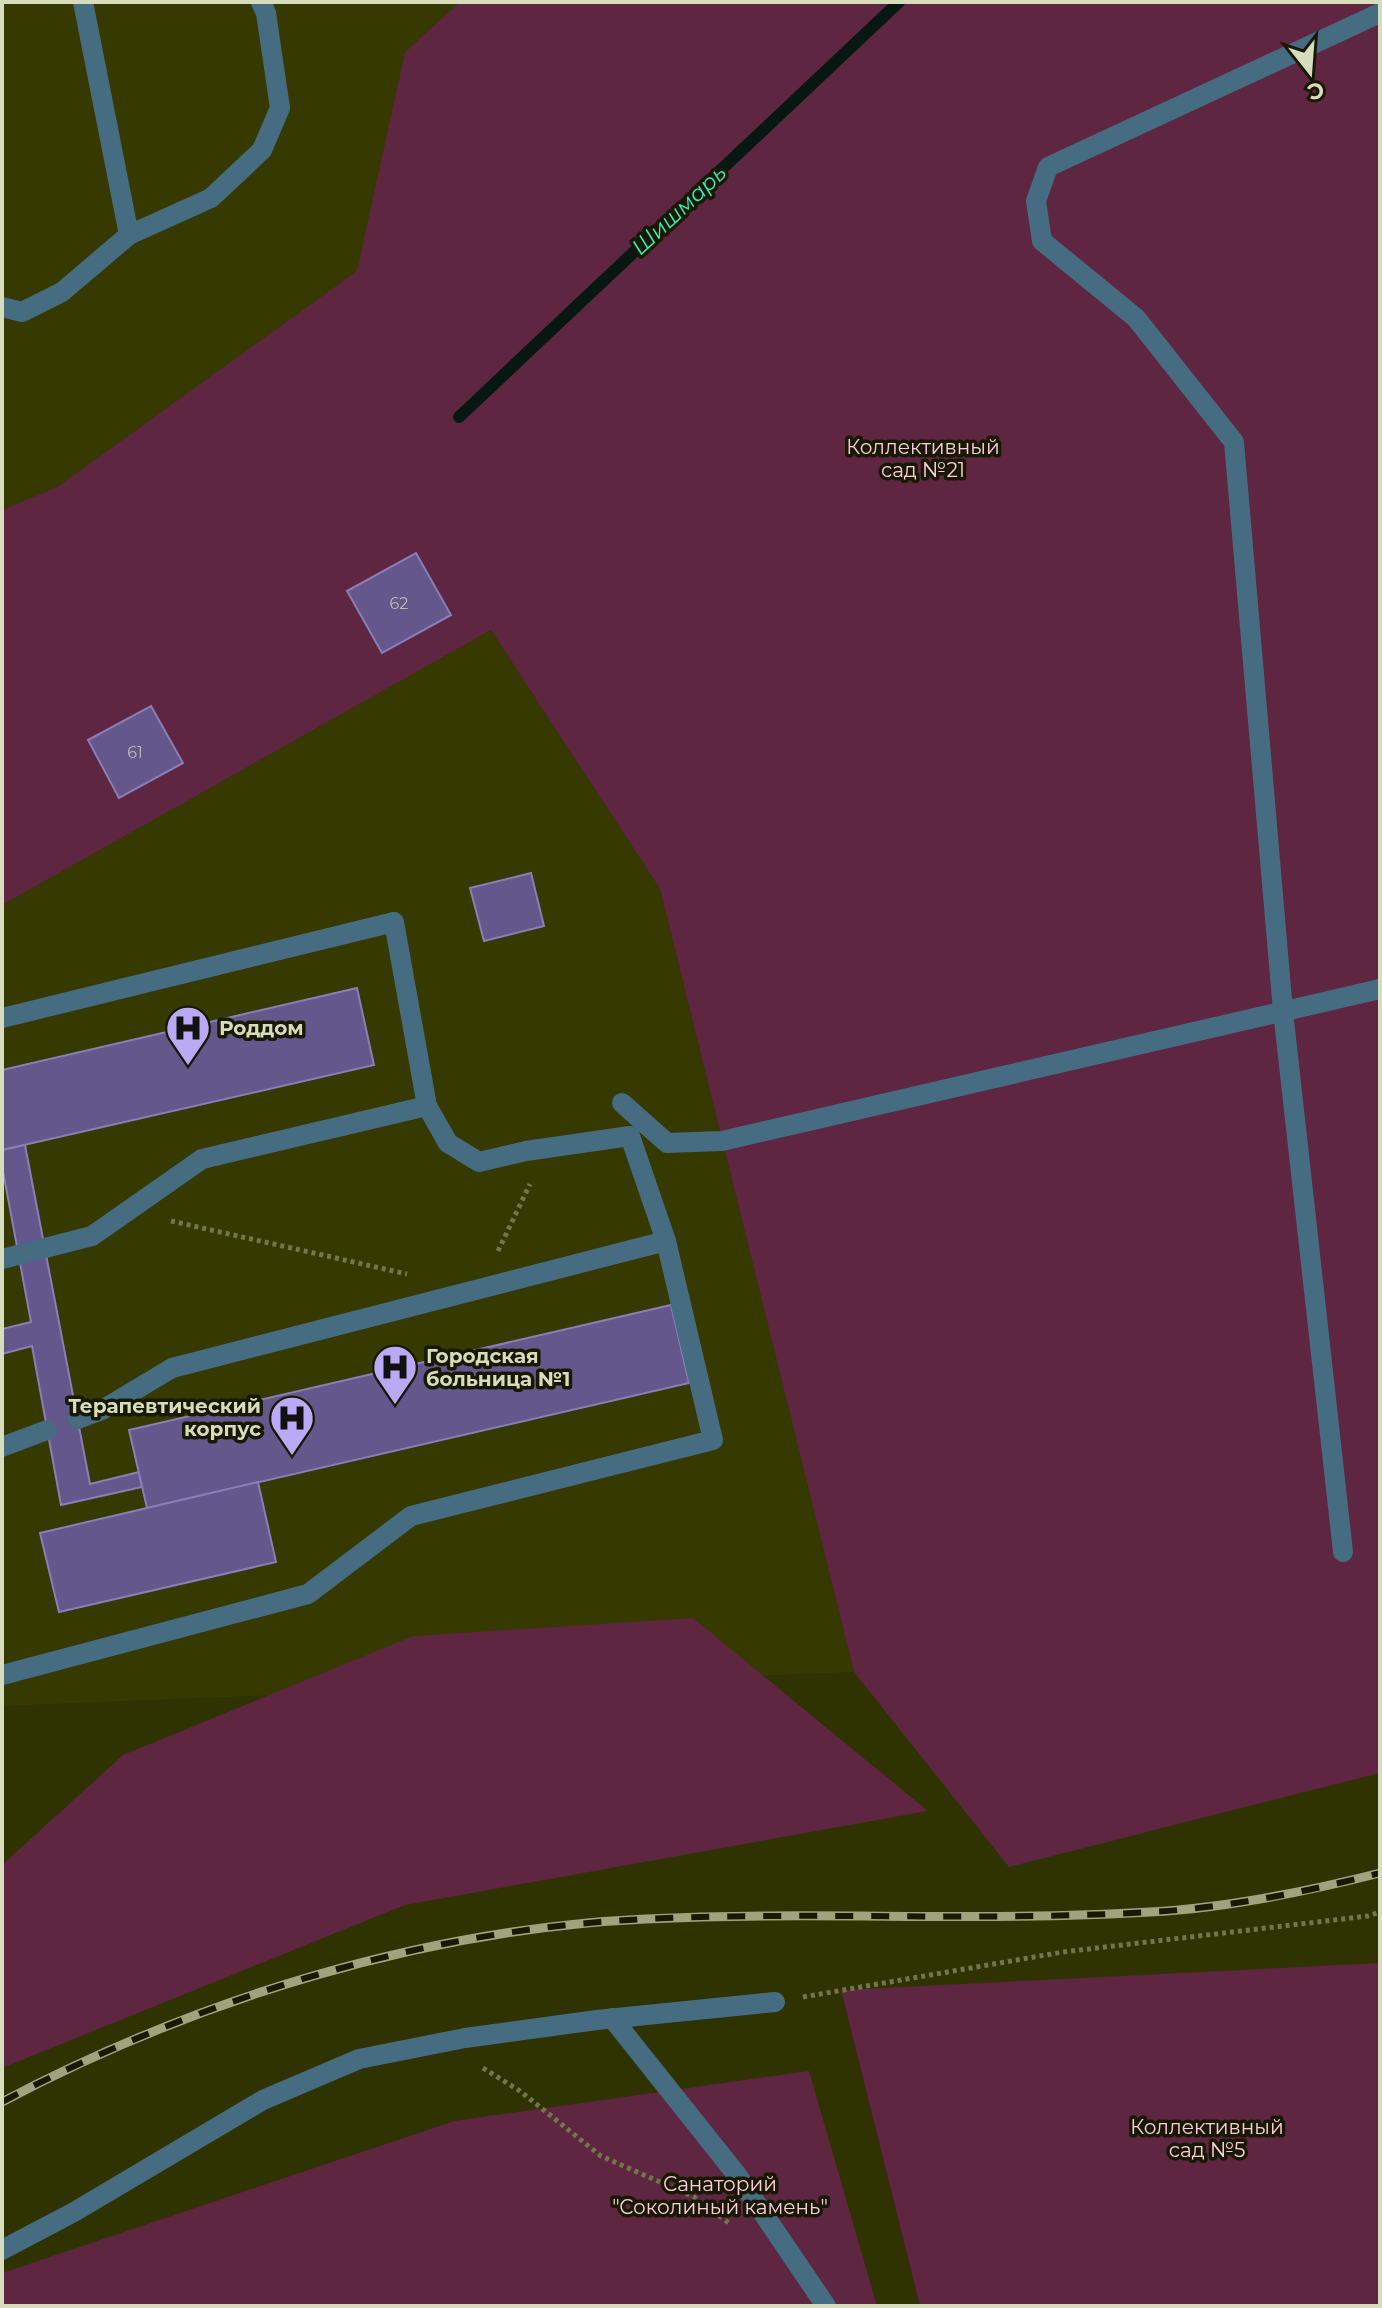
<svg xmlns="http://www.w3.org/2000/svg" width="1382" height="2308" viewBox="0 0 1382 2308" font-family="Montserrat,sans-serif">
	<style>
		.built { fill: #363900 }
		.green { fill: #5e2640 }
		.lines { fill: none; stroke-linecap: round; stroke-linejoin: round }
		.stream { stroke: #071712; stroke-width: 12 }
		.building { fill: #63578c; stroke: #8a7eb6; stroke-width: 2 }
		.path { stroke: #72764b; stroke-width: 5; stroke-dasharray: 4 4; stroke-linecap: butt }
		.service { stroke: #466c82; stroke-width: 20 }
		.rail-casing { stroke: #9fa47e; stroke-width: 9 }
		.rail { stroke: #171902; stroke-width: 6; stroke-dasharray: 18; stroke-linecap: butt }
		.labels { text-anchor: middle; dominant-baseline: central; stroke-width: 7; stroke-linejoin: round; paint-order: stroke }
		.number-label { font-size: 16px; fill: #babbb0 }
		.park-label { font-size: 20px; fill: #fdccde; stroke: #171902 }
		.poi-label { font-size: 20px; font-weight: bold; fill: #d7dcbc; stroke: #171902; text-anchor: start }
		.water-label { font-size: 22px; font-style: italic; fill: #36edc5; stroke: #171902 }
	</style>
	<rect width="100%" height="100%" fill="#2f3201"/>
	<g class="built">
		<path d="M2,2H460L405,52L358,271L57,487L2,510Z"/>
		<path d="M491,630L660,889L854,1672L2,1706V905Z"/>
	</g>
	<g class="green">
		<path d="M460,2H1380V1773L1009,1867L854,1672L660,889L491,630L2,905V510L57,487L357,271L405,52Z"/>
		<path d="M693,1618L928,1811L405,1905L2,2068V1865L123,1755L413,1636Z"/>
		<path d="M1380,1963V2306H920L841,1990Z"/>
		<path d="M809,2071L877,2306H2V2273L454,2121Z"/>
	</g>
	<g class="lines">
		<path class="stream" d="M459,417L899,2"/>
	</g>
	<g class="building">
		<path d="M416,553L451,615L382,653L347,591Z"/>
		<path d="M151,706L183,763L119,798L88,740Z"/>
		<path d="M531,873L544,926L484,941L470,888Z"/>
		<path d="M357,988L374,1065L2,1150V1070Z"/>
		<path d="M25,1145L90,1484L139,1472L142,1487L61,1505L32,1346L2,1354V1329L31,1322L2,1166V1150Z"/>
		<path d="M671,1305L689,1383L147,1508L129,1430Z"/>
		<path d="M258,1482L276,1562L59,1612L40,1533Z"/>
	</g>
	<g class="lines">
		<g class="path">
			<path d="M171,1221L407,1274"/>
			<path d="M498,1251L530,1184"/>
			<path d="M803,1997L1063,1952L1368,1916L1380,1912"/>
			<path d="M483,2068L520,2091L601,2156L694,2197L730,2224"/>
		</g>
		<g class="service">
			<path d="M83,2L129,235L211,198L262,150L280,108L266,13L261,2"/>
			<path d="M2,307L22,312L62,292L129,235"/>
			<path d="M2,1018L394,922L427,1106L448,1143L479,1162L526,1151L630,1136L666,1241L713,1440L411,1516L308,1594L2,1675"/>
			<path d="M622,1103L667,1143L722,1141L1380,989"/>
			<path d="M2,1259L92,1236L202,1159L427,1106"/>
			<path d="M78,1419L102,1410L172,1368L666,1241"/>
			<path d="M2,1447L47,1430"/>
			<path d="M1343,1552L1283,1011L1234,442L1136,318L1042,241L1036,201L1048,167L1380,13"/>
			<path d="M612,2018L737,2175L826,2306"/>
			<path d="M2,2250L74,2212L263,2100L359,2059L465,2038L597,2020L775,2002"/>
		</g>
		<g class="rail-casing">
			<path id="rail" d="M2,2102C197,1999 425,1929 646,1919C814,1911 982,1922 1150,1912C1227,1908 1305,1892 1380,1873"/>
		</g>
		<use href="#rail" class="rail"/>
	</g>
	<defs>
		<g id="hospital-pin" transform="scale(2.3)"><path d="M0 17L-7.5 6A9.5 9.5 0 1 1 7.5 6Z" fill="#baaaf6" stroke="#171902"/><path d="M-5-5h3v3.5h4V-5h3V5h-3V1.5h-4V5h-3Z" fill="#111"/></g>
	</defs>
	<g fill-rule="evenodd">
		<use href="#hospital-pin" x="188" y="1028"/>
		<use href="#hospital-pin" x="395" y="1367"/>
		<use href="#hospital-pin" x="292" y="1418"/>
	</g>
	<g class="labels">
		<g class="number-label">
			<text x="399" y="603">62</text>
			<text x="135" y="752">61</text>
		</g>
		<g class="park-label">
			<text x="923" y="447">Коллективный<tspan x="923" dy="23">сад №21</tspan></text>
			<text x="1207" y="2127">Коллективный<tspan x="1207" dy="23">сад №5</tspan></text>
			<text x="720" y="2184">Санаторий<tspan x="720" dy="23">"Соколиный камень"</tspan></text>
		</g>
		<g class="poi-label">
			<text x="219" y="1028">Роддом</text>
			<text x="426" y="1356">Городская<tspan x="426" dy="23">больница №1</tspan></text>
			<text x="261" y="1406" text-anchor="end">Терапевтический<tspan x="261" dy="23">корпус</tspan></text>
		</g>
		<g class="water-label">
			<text transform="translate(679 210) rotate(-43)">Шишмарь</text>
		</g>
	</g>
	<rect width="1382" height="2308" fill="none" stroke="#d7dcbc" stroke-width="8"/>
	<g transform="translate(1310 72) rotate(163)" stroke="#171902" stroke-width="6" paint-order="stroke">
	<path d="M0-6L14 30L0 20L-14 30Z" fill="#d7dcbc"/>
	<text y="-12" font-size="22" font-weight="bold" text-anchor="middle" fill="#d7dcbc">С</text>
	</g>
</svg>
